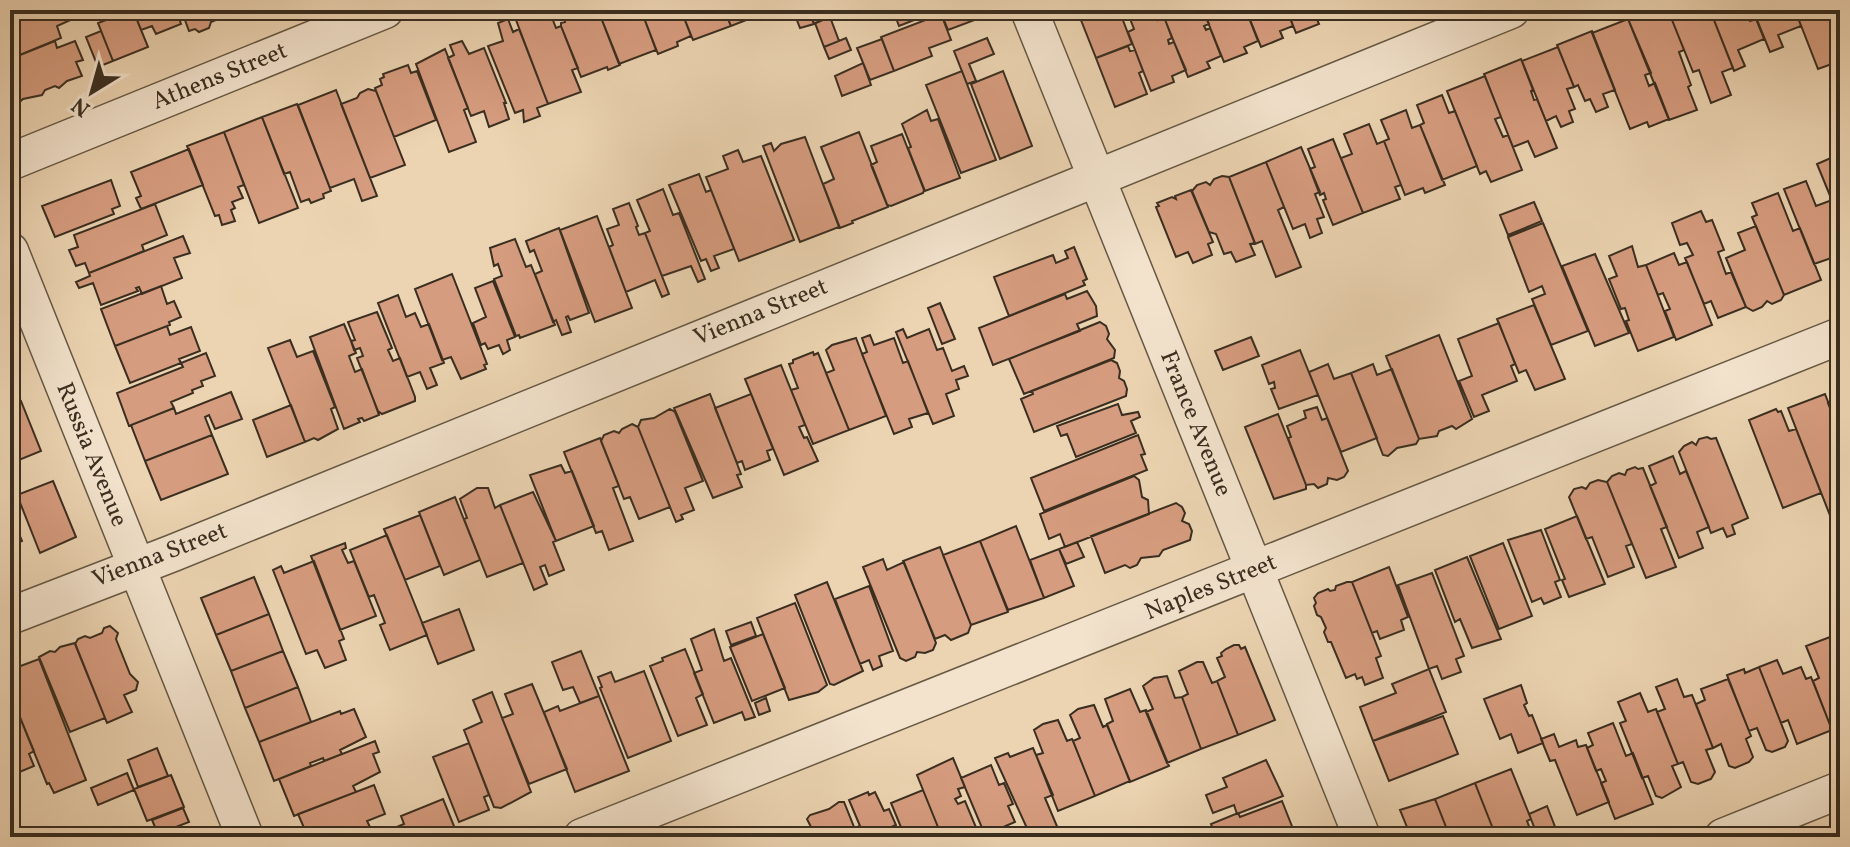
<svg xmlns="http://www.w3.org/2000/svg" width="1850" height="847" font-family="Vollkorn,serif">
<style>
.building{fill:#d69c7f;stroke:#3a2e20;stroke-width:2}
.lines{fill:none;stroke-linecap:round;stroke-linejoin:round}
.minor-casing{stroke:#665844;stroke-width:39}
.minor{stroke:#f3e3cd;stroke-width:36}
.labels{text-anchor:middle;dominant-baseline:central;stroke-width:6;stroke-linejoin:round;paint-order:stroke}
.street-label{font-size:24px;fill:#3a2e20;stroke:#f3e3cd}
</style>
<rect width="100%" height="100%" fill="#ecd4b2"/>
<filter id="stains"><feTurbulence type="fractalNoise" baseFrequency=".0025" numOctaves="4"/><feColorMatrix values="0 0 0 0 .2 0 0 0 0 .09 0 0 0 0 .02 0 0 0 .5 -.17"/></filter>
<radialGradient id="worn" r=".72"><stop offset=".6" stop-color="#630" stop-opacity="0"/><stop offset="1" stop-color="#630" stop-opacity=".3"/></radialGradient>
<path class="building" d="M27,10h45l3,8 -18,8 4,12 -51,21v-42z
M133,10h43l5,14 -25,10 -4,-8 -11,4z
M133,10l15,37 -35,14 -15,-38z
M176,10h36l4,10 -5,2 -2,6 -10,4 -4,-3 -6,2 -7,-19 -5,2z
M534,10h15l7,18 5,-2 17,42 -6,2 9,22 -33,12 -32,-84z
M561,10h37l22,55 -12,5 -1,-3 -26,10 -20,-51v-3l4,-1z
M598,10h43l15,40 -37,14z
M641,10h40l10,26 -14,6 1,4 -20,8z
M681,10h43l7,16 -38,14z
M724,10h42l1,2 -36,14z
M793,10h15l6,14 -14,4z
M808,10h19l3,7 -16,7z
M893,10h47l-41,16z
M940,10h37l3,8 -32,12z
M1077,10h42l13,34 -36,14z
M1130,10h24l4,10 6,-3 8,21 -4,2 1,4 5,-2 12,28 -14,6 2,6 -23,9 -23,-59 6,-3 -7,-18z
M1169,10h34l6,14 -5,2 2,4 4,-2 11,28 -14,6 3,6 -22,9 -24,-60 7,-3z
M1203,10h40l-3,1 1,4 6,-2 11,28 -14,6 3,6 -23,9z
M1246,10h41l6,16 -13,5 3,7 -22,9z
M1287,10h44l1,1 -16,6 3,7 -23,9z
M1650,10h18l16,40 -5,2 12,33 -3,2 9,23 -28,10 -41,-101z
M1668,10h42l23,58 -11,4 9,23 -20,8 -12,-33 -6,2z
M1710,10h42l-6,3 4,8 6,-2 8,20 -26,11 7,16 -11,5z
M1753,10h42l6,16 -23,9 5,12 -13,5z
M1795,10h42l3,7v44l-22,8z
M941,14l10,26 -22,8 3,8 -38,15 -13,-34z
M830,17l9,24 -15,6 -9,-24z
M508,19l5,13 6,-3 29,75 -11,4 3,8 -16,6 -1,-12 -8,3 -27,-67 15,-5 -5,-18z
M1628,19l23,54 -6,2 4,11 6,-3 14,36 -20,8 -2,-5 -17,7 -38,-96z
M101,31l12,30 -15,6 -12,-30z
M1592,31l23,59 -12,4 5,13 -12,5 -6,-13 -5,2 -7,-16 -4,2 -17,-42z
M846,38l5,12 -22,9 -5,-12z
M987,38l7,16 -25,10 7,17 -9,3 -13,-33z
M882,39l12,32 -24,9 -13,-32z
M55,41l2,7 18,-7 8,19 -7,2 6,14 -15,5 -8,7 -4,-2 -10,4 -3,5 -19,4 -9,8 -4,-2v-46z
M462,41l7,13 15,-6 22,55h-2l5,16 -20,8 -5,-16 -13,5 -23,-58 6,-3 -4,-10z
M1128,46l2,5 5,-1 8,21 -4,2 8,21 -32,13 -19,-49z
M1558,47l16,40 -7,2 8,20 -6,2 4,11 -12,5 -5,-11 -10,5 -24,-60z
M445,49l23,59 -4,2 12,32 -27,10 -33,-88z
M1521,59l12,31 -2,1 3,9 3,-1 20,49 -22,9 -7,-16 -15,6 -29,-73z
M863,63l8,22 -29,11 -7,-20z
M408,65l3,8 6,-2 19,49 -42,17 -19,-49 7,-3 -2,-6 4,-2 -1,-3z
M962,71l34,89 -35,13 -35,-88z
M1003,71l29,75 -32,13 -29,-75z
M1485,76l16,41 -6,2 8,18 5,-2 14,35 -31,12 -5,-11 -6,3 -33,-83z
M368,89l8,2 29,74 -35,13 -29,-74 16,-6 3,-5z
M336,90l41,106 -15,5 -8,-22 -24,9 -32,-83z
M1442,95l7,18 6,-2 22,55 -35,14 -22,-55 4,-2 -7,-18z
M297,104l34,87 -8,3 1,4 -13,5 -2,-4 -8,3 -11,-30 -6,2 -22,-57z
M927,110l4,11 7,-2 22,59 -35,13 -17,-43 3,-1 -9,-23z
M1406,110l6,18 8,-3 25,60 -20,8 -2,-5 -18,7 -21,-54 5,-2 -8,-19z
M262,117l36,91 -39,15 -35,-91z
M1369,124l8,20 7,-3 17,44 -6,2 5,12 -37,14 -22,-55 11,-4 -8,-20z
M224,132l20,53 -6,2 5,11 -11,4 3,6 -4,2 4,11 -13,4 -3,-10 -4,1 -28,-70z
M859,132l29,75 -36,14 1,2 -13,5 -17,-44 11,-5 -13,-32z
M902,134l22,56 -1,3 -32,13 -4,-1 -16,-40 6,-3 -6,-16z
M805,137l34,90 -39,15 -37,-96 8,-3 3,8 7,-7z
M1333,139l30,74 -30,12 -10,-25 3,-1 -2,-6 -4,2 -10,-26 5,-2 -7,-18z
M1301,147l19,45 -5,2 9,23 -7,2 5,14 -12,5 -5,-14 -12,5 -27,-67z
M189,149l14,36 -62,24 -5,-11 5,-2 -10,-24z
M738,150l5,12 18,-6 33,84 -55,21 -33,-84 22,-8 -5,-13z
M1833,157l7,17v46l-23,-56z
M1266,162l18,45 -6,3 23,57 -25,10 -14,-36 -7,3 -26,-67z
M699,174l7,18 5,-2 23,59 -20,7 5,12 -8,3 -5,-12 -5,2 -32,-76z
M1222,176l7,1 26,66 -5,1 5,11 -19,7 -5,-10 -7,2 -8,-20 -7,-2 -17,-41 5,-6 9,-3 4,3 4,-6z
M111,180l9,26 -8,3 2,5 -59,23 -13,-31z
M1806,181l10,25 16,-6 8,20v35l-26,9 -30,-75z
M663,189l10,26 6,-2 26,66 -7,3 -7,-16 -29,10 -17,-43 5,-2 -13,-31z
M1191,190l22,52 -5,2 4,11 -19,8 -5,-11 -12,5 -20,-50 3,-1 -2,-3 15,-6 4,2 -1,-3z
M1778,193l15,38 7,-3 21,52 -37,15 -32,-78 5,-2 -5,-12z
M1534,202l8,19 -34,14 -8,-20z
M629,203l9,23 -2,1 3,8 6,-2 24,61 -7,3 -7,-17 -29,12 -17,-45 4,-2 -6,-16 12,-4 -6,-16z
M155,204l12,31 -25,10 2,6 -55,22 -4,-10 -9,3 -7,-16 9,-3 -4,-12z
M1701,211l5,11 6,-2 12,30 -6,2 8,22 5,-2 15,35 -28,11 -7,-17 -7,3 -19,-46 8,-3 -6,-12 -7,2 -8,-22z
M597,216l35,92 -37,14 -35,-92z
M1543,223l45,108 -37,14 -19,-46 13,-5 -3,-8 -13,6 -21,-55z
M1756,226l28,69 -3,5 -9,4 -5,-3 -5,6 -9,4 -7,-4 -20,-49 19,-8 -7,-17z
M559,228l30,85 -19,7 -2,-4 -2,1 5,15 -9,3 -6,-15 -3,2 -18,-48 7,-3 -8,-21 -4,2 -4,-11z
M183,236l7,17 -16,5 8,20 -40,16 -3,-7 -3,1 2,3 -37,14 -8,-22 -14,5 -3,-6 14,-6 -1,-3z
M515,239l11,28 5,-2 24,60 -35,13 -1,-3 -3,1 -22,-57 8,-3 -4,-12 -4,2 -4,-18z
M1632,246l6,21 8,-2 28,72 -36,14 -12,-30 3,-1 -4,-12 -4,1 -12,-30 8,-3 -8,-20z
M1074,247l13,32 -4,2 2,4 -76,31 -15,-39 59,-22 3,8 12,-5 -3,-7z
M1674,253l5,12 8,-3 25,63 -36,15 -11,-29 5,-2 -7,-16 -5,2 -12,-30z
M1595,254l34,79 -34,13 -33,-80z
M452,274l35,90 -3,1 2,4 -25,10 -10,-22 -9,3 -27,-71z
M493,281l22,56 -8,3 3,10 -7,4 -4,-9 -11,4 -3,-6 -4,2 -8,-22 13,-6 -11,-29z
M161,286l6,18 7,-3 7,16 -12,5 1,3 -55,21 -14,-37z
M1087,291l9,15 1,10 -20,8 3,7 -87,34 -14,-37 86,-34 2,5z
M398,295l8,22 9,-4 6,14 8,-3 15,39 -14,5 7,17 -10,4 -7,-17 -13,5 -29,-74z
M940,303l15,36 -13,5 -14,-36z
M1534,305l31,74 -30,11 -9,-20 -7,3 -22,-54z
M377,312l15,36 -4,2 5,11 7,-3 15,39v4l-33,13 -4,-3 -21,-53 6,-2 -3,-8 -6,2 -3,-9 4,-1 -7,-18z
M1100,322l6,4 3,8 -2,5 8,11 -1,8 -90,36 -15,-35z
M1499,323l16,41 -4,2 6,15 -35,14 7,16 -15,6 -15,-36 13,-5 -14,-37z
M344,324l12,29 -7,3 6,16 7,-3 17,46 -15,6 -2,-3 -4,1 2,3 -16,7 -34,-92z
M167,326l3,9 21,-8 9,24 -21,8 2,4 -51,20 -15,-37z
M903,329l4,9 22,-9 8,21 6,-2 9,23 12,-5 4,10 -12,4 3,9 -13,5 8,22 -21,8 -37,-92z
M870,335l4,10 20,-7 9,25 5,-2 20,52 -19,6 3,8 -18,7 -32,-80 5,-2 -5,-14z
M1439,335l33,84 -16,10 -4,-3 -13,5 -2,5 -18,3 -33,-83z
M1251,337l8,19 -36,14 -8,-19z
M856,338l30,78 -37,14 -23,-57 8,-3 -8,-20 6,-5z
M290,340l7,17 16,-6 22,56 -4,2 7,20 -20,11 -4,-2 -9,4 -37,-94z
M1300,350l18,45 -39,14 -8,-20 4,-1 -1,-6 -5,2 -7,-19z
M813,352l1,3 4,-2 31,77 -36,14 -22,-54 7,-2 -9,-24 4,-1v-3z
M206,353l9,23 -14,5 2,5 -11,4 1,3 -22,9 3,6 -45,18 -12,-33 66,-26 -2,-4z
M1111,360l6,3 3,8 -1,7 5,3 3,8 -1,7 -92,36 -13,-33 12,-5 -1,-3z
M1328,364l6,15 17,-6 26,65 -36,14 -32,-80z
M1373,364l4,11 15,-6 27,70 -3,5 -19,4 -9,8 -5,-1 -32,-82z
M781,365l24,60 -6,2 5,11 3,-1 11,24 -34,14 -39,-96z
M231,392l11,27 -27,10 -6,-14 -4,2 7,18 -67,26 -14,-36 43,-17 2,6z
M710,394l31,80 -4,1 5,12 -29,11 -39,-90z
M751,394l22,55 -6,2 3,9 -25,10 -3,-9 -5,2 -22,-55z
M1825,394l15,39v82l-9,3 -43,-110z
M1840,399v34l-12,-30z
M21,401l20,50 -27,11 -4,-9v-48z
M1118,404l4,11 16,-3 2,5 -9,4 5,12 -60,24 -9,-23 -6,2 -4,-10z
M291,405l14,37 -38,15 -14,-37z
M1317,407l5,13 5,-2 21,53 -4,6 -7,3 -9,-2 -1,6 -9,4 -4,-4 -8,1 -18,-47 3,-1 -4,-11 19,-8 -2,-7z
M670,409l5,3 28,69 -18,7 9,22 -13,5 2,4 -7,3 -38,-95 3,-7 13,-2z
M1776,409l2,3 3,-1 8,20 7,-2 25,64 -38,15 -34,-88z
M1278,414l28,71v4l-32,10 -29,-72z
M632,424l6,3 32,80 -31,12 -9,-22 -6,2 -23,-58 3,-6 10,-4 5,2 3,-4z
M212,435l16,39 -67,26 -16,-39z
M1138,435l7,19 -4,1 6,15 -103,41 -13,-33z
M1707,437l4,2 5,-1 32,80 -16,7 3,9 -8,3 -4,-9 -12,5 -32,-81 5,-6 8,-4 4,3 3,-6z
M600,438l19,48 -6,2 20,53 -24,9 -7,-19 -6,2 -32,-81z
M1673,456l7,18 6,-3 23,56 -12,5 6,16 -24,10 -29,-72 6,-3 -7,-17z
M561,465l4,8 7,-2 22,55 -38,15 -26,-66z
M1635,467l3,2 5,-1 24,59 -6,2 15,38 -30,11 -39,-96 5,-6 7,-3 6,2 2,-5z
M1134,476l5,4 3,17 6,3 1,14 -84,33 -5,-13 -11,5 -9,-25z
M1598,480l9,2 25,62 -6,2 8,21 -26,10 -16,-40 -6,2 -17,-42 5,-8 8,-2 4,2 4,-6z
M53,481l23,56 -36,16 -23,-58z
M477,488h11l7,20 5,-3 23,58 -36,14 -23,-58 3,-1 -7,-19z
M533,492l23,49 -3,1 11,28 -15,6 -4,-11 -5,2 7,17 -13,6 -34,-85z
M455,497l25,63 -36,15 -25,-63z
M1176,503l6,4 3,6 -3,8 7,3 3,7 -2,9 -27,10 -4,6 -18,2 -4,7 -7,3 -5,-3 -20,8 -14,-37z
M10,512l12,29 -12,5z
M420,515l20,51 -35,14 -21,-51z
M1577,516l28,68 -36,13 -7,-17 3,-1 -20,-50z
M1016,526l28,72 -36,12 -28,-69z
M1541,530l19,50 -5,2 6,15 -17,7 -3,-6 -9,4 -24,-62z
M387,535l40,100 -37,15 -10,-25 5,-2 -11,-28 -5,2 -19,-47z
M980,541l28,71 -37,13 -28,-70z
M1077,542l7,15 -18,7 -7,-15z
M345,543l1,5 -4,2 6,13 6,-2 22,55 -36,14 -29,-74z
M1503,543l29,73 -33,13 -29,-73z
M940,547l31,78 -3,8 -17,7 -6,-5 -10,4 -32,-78z
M1059,549l15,37 -30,12 -14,-38z
M1467,557l34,82 -29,9 -12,-29 -5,3 -20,-52z
M883,559l4,11 17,-8 32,81 -3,7 -8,3 -8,-1 -2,5 -9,4 -6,-3 -37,-91z
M314,561l30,78 -5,2 7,19 -21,8 -8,-18 -11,4 -33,-84 8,-4 3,7z
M1389,567l19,50 -7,3 3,10 -24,9 -3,-8 -5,2 -20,-51z
M1432,573l32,83 -8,3 5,13 -19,7 -5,-13 -8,3 -31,-84z
M254,577l15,37 -53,21 -15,-37z
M827,582l36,89 -29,14 -4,-1 -35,-89z
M1347,582h5l29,74 -5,2 7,20 -18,7 -3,-8 -5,2 -2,-5 -9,4 -15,-36h-3l-4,-10 2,-4 -5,-11 -4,-2 -3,-9 2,-3 -2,-5 4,-5 10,-4 2,2 5,-1 1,-4z
M869,586l24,65 -14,5 3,10 -9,4 -4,-10 -9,4 -25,-65z
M795,603l32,82 -9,7 -29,8 -32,-82z
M459,609l15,41 -36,14 -16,-41z
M269,614l14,37 -52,20 -15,-36z
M751,622l5,14 -25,9 -5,-14z
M110,626l8,7 -2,6 14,35 8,8 -2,8 -12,5 8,17 -25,11 -32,-79 3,-5 7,-3 5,2 12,-5 2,-5z
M714,629l10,32 7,-3 24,59 -10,3 -3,-8 -28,11 -20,-50 8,-3 -11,-31z
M763,634l22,54 -33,13 -22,-54z
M1830,637l5,12 5,-2v80l-8,3 -19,-49 6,-3 -13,-32z
M75,643l30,75 -35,14 -31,-75 11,-6 5,1 5,-5z
M1234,645h5l2,4 4,-2 30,73 -37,15 -21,-54 8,-4 -8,-19 5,-2 -1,-3 5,-4z
M685,649l18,45 -7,4 11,27 -29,11 -28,-70 13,-5 -1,-3z
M283,651l15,36 -53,21 -14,-37z
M581,651l18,45 -19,7 -7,-16 -10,3 -11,-28z
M39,659l47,121 -32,13 -5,-10 -2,1 -37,-91v-23z
M1777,660l6,14 18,-7 5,12 5,-2 21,53 -35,14 -9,-24 -7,3 -22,-56z
M1197,662h6l9,21 5,-2 21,54 -37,14 -19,-52 6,-3 -9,-23z
M1759,667l29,74 -3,6 -13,5 -6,-2 -9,-22 -8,3 -22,-56 17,-6 1,4z
M1429,669l17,43 -73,29 -13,-34 36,-14 -4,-9z
M644,671l27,70 -43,17 -28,-70 2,-1 -4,-10 13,-5 4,10z
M1167,676l8,22 7,-1 19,52 -34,14 -21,-51 7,-3 -10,-23 11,-8z
M1677,679l7,18 8,-2 21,53 -7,2 9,22 -4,7 -13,5 -7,-2 -8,-20 -5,2 -21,-52 8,-3 -9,-22z
M1728,679l23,57 -5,3 7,18 -4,5 -14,6 -6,-2 -8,-22 -8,4 -17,-44 9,-4 -4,-11z
M532,684l35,85 -38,15 -27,-66 11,-4 -8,-20z
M1521,685l6,18 -3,2 5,11 3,-1 11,28 -25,10 -7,-19 -11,5 -16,-40z
M298,687l13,35 -52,20 -14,-34z
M1130,689l10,23 6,-2 23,56 -39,16 -23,-58 6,-3 -8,-22z
M492,692l39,100 -30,16 -7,-1 -30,-77 18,-8 -9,-22z
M10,693l24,58 -5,3 5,12 -24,10z
M1640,693l8,19 8,-3 22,55 -6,2 9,21 -19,11 -6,-2 -8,-20 -6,2 -22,-55 6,-2 -8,-19z
M599,696l30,75 -54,21 -31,-80 14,-6 2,5z
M766,698l4,13 -11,4 -4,-12z
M1094,705l9,22 4,-2 23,56 -35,15 -22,-55 7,-3 -10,-23 8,-6z
M354,709l12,28 -26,13 2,4 -18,7 -1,-3 -13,5 1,3 -37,15 -15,-39 81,-31 1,3z
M1443,716l15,38 -69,27 -16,-40z
M1058,720l9,21 5,-2 1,2 22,55 -37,15 -22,-56 7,-2 -9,-23 9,-6z
M1613,723l13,33 7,-3 20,51 -38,15 -14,-36 5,-2 -5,-12 -5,2 -9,-23 6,-3 -5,-12z
M1554,734l5,13 17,-7 2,7 8,-2 23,57 -32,13 -22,-55 -5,1 -9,-22z
M375,741l4,11 -6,2 7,18 -27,14 3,6 -62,24 -15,-37z
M469,743l20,52 -5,2 5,13 -30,12 -26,-65z
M157,748l11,28 -30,11 -10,-27z
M1033,748l20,47 -8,3 14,33 -15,6h-13l-36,-79 13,-5 2,4z
M953,758l12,29 -7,2 3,7 -6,3 3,5 7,-3 15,36h-38l-25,-62z
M1266,760l17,36 -46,18 -3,-9 -21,8 -7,-18 21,-8 -4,-9z
M991,765l8,20 5,-2 9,21 -5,2 7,16 -30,13 -24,-57z
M1511,769l20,50 -4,2 6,16h-31l-2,-5 -5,2 -20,-51z
M127,773l7,17 -36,15 -7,-17z
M171,775l13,32 -37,14 -13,-32z
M1475,783l20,51 -3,3h-42l-15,-38z
M374,785l11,29 -18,7 3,6 -25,10h-37l-10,-23z
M923,790l19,47h-37l-14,-34z
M868,792l1,3 6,-3 9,19 5,-2 7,16 -7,3 4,9h-35l-4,-9 6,-2 -11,-26z
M443,799l15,37 -61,1 -3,-9 10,-4 -3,-8z
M1435,799l15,38h-39l-11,-27z
M1282,801l13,33 -9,3h-70l-5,-13 27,-11 2,4z
M839,802h5l14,35h-42l-9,-18 3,-4 19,-6z
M1547,806l12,31h-21l-7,-18 -2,-5z
M183,808l6,14 -31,12 -6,-14z"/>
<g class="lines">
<g class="minor-casing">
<path id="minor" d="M1029,10l333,827
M10,162l375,-152
M10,251l235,586
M10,616l163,-63 1338,-543
M582,837l1258,-501
M1723,837l117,-47"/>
</g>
<use href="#minor" class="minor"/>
</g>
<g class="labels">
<g class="street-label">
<text transform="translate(220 77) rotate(-22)">Athens Street</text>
<text transform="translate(761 313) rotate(-22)">Vienna Street</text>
<text transform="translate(1195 424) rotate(68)">France Avenue</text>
<text transform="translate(91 455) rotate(68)">Russia Avenue</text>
<text transform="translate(160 556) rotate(-21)">Vienna Street</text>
<text transform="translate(1211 588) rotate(-22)">Naples Street</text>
</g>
</g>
<rect width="1850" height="847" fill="none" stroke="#ecd4b2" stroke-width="40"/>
<rect x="12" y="12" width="1826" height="823" fill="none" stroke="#3a2e20" stroke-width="4"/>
<rect x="20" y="20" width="1810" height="807" fill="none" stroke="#3a2e20" stroke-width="2"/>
<g transform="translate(92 92) rotate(217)" stroke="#f3e3cd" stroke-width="6" paint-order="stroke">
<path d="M0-6L14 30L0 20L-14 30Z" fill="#3a2e20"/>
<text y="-12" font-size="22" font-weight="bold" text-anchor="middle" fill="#3a2e20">N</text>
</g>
<rect width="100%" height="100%" filter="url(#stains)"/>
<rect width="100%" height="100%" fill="url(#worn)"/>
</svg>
